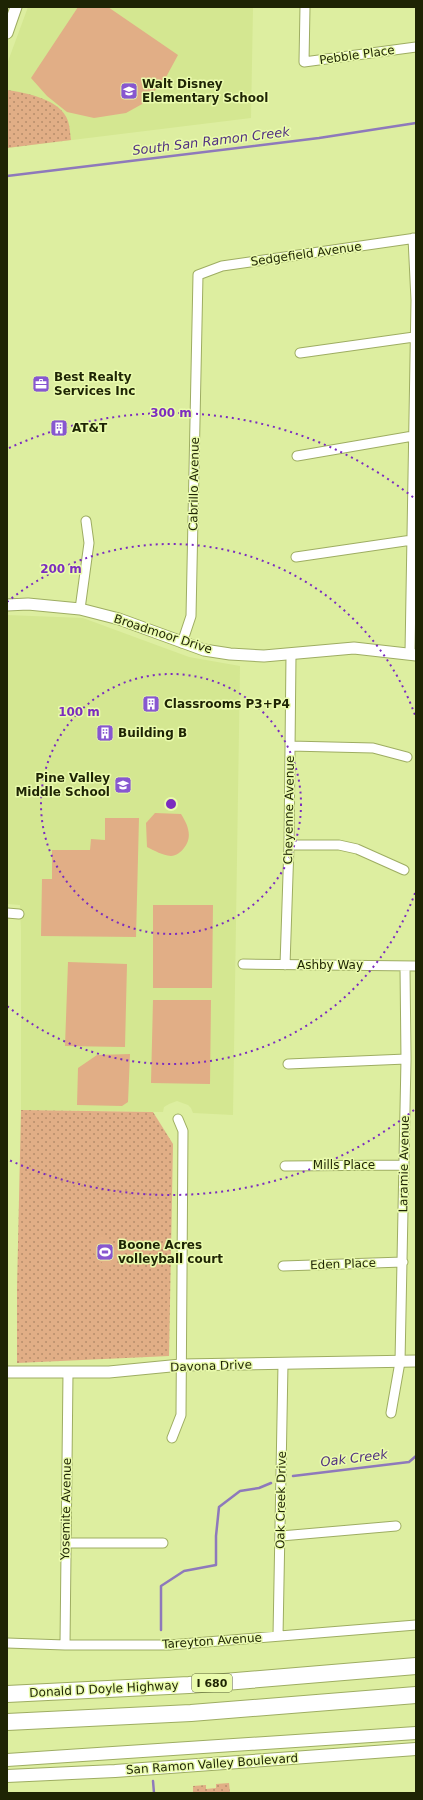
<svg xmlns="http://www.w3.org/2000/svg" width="423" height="1800" font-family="'DejaVu Sans',sans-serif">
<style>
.built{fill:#d4e791}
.park{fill:url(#park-dots)}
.pitch{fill:#e1ae86}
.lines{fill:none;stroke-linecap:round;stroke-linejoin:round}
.stream{stroke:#8e79bb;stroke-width:2.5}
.minor-casing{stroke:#9ead62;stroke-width:11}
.tertiary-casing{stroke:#9ead62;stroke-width:13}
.secondary-casing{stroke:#9ead62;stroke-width:14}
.motorway-casing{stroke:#9ead62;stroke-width:18}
.minor{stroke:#fff;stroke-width:9}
.tertiary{stroke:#fff;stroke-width:11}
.secondary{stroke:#fff;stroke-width:12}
.motorway{stroke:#fff;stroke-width:16}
.ring{fill:none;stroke:#7b2cbf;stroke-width:2;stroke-dasharray:2 4}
.labels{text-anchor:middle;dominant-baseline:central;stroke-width:3;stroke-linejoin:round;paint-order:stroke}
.shield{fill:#eafbad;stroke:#5b6437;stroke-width:1}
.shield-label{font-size:11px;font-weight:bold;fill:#1e2404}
.street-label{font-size:12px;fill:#1e2404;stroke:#eafbad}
.poi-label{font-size:12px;font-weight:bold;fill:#1e2404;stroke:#eafbad;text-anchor:start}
.water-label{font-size:13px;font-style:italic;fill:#503080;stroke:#eafbad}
.centre{fill:#7b2cbf;stroke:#eafbad;stroke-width:2}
.ring-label{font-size:12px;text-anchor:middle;font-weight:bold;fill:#7b2cbf;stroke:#eafbad;stroke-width:3;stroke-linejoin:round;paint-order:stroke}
</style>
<defs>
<pattern id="park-dots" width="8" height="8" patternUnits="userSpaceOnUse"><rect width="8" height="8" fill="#e1ae86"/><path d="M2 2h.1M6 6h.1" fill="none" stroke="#b68d6b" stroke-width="1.8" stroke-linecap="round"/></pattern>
</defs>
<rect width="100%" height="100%" fill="#ddeea0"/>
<path class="built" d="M28,7h225l-2,111 -244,30v-84z
M7,615l76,3 106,39 51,9 -7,449 -40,-2 -2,-5 -3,-3 -11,-4 -8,3 -5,3 -1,5 -142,-2v-179l-1,-26 -13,-1z"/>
<path class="park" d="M7,90c19,3 54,9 61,31 2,6 2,13 3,19l-64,8z
M21,1110l132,2 20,32 -4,212 -152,7v-75z
M229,1783l1,10h-37v-7l13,-1v4l10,-1v-4z"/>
<path class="pitch" d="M78,7h30l70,48 -13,24 -21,24 -18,10 -32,5 -27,-6 -20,-16 -16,-18z
M155,813l26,1c7,11 12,23 3,34 -3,4 -8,8 -13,8 -9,-1 -16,-5 -24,-9l-1,-24z
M105,818h34l-3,119 -95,-1 1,-57h10v-29h38l1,-11 14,1z
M153,905h60l-1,83h-59z
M68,962l59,2 -2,83 -60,-1z
M153,1000h58l-1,84 -59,-1z
M130,1054l-2,48 -6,4 -45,-1 1,-37 19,-13z
M102,1234l20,23 -14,13 -20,-24z"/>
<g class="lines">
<path class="stream" d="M7,176l312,-38 97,-15
M293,1476l116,-14 7,-6
M161,1630v-44l23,-15 32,-6v-29l3,-29 21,-16 19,-3 12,-5
M153,1781l1,12"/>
<g class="minor-casing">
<path id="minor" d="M305,7l-1,55 112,-15
M300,353l114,-16
M297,456l116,-20
M296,557l116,-17
M80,609l9,-66 -3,-22
M182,643l9,-27 7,-341 24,-9 194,-28
M410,653l6,-353 -3,-62
M290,746l83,2 34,9
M289,845h50l18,4 47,21
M7,913l12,1
M243,964l173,2
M285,965l4,-120 2,-190
M288,1064l118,-5
M285,1166l119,-1
M283,1266l120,-4
M391,1413l9,-51 6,-303 -1,-93
M172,1438l9,-23 2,-284 -5,-12
M281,1536l115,-10
M66,1543h97
M278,1636l5,-272
M7,1643l58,2h104l247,-20
M65,1645l3,-272"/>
</g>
<g class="tertiary-casing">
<path id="tertiary" d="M7,33l9,-26
M7,605l21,-1 52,5 39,10 85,31 26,4 34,2 90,-8 62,7
M7,1372h102l72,-7 235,-4"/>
</g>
<g class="secondary-casing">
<path id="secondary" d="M7,1760l409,-27
M7,1776l108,-5 301,-22"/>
</g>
<g class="motorway-casing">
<path id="motorway" d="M7,1694l182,-9 227,-19
M7,1722l184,-9 225,-18"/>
</g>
<use href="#minor" class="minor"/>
<use href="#tertiary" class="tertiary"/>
<use href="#secondary" class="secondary"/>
<use href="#motorway" class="motorway"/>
</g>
<g class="ring">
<circle cx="171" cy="804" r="130"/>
<path d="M415 893A260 260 0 0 1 7 1006M7 602A260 260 0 0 1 415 715"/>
<path d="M414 1110A391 391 0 0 1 9 1160M9 448A391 391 0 0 1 414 498"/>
</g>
<defs>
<g id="school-square" transform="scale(0.9)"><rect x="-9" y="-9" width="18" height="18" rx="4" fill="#8757d0" stroke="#eafbad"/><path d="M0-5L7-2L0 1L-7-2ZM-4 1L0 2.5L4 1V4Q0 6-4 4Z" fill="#fff"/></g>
<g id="office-square" transform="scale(0.9)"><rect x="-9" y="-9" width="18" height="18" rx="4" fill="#8757d0" stroke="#eafbad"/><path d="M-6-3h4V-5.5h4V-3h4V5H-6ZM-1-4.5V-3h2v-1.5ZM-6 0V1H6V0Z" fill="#fff"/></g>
<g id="building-square" transform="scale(0.9)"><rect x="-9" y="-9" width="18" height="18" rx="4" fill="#8757d0" stroke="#eafbad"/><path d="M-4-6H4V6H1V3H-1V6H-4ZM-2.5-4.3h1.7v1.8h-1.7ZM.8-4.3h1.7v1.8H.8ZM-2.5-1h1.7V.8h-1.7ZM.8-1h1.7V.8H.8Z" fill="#fff"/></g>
<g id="stadium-square" transform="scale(0.9)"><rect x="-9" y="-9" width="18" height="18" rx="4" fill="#8757d0" stroke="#eafbad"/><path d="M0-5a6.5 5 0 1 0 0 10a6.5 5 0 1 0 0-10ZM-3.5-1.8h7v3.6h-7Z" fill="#fff"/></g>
</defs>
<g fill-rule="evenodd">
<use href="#school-square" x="129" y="91"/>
<use href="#office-square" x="41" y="384"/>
<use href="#building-square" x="59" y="428"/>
<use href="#building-square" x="151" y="704"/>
<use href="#building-square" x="105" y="733"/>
<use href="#school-square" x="123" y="785"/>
<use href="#stadium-square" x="105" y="1252"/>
</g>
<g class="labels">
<rect class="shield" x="192" y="1674" width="40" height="18" rx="3"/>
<g class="shield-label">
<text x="212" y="1683">I 680</text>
</g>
<g class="street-label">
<text transform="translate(357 55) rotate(-8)">Pebble Place</text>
<text transform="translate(306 254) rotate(-8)">Sedgefield Avenue</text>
<text transform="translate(194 484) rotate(-89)">Cabrillo Avenue</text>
<text transform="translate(163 634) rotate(18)">Broadmoor Drive</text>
<text transform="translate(289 810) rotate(-89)">Cheyenne Avenue</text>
<text x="330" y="965">Ashby Way</text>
<text transform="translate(404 1164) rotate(-89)">Laramie Avenue</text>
<text x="344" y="1165">Mills Place</text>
<text transform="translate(343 1264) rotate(-2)">Eden Place</text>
<text transform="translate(211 1366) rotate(-2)">Davona Drive</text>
<text transform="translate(281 1500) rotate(-89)">Oak Creek Drive</text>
<text transform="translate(66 1509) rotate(-89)">Yosemite Avenue</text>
<text transform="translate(212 1641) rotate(-4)">Tareyton Avenue</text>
<text transform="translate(104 1689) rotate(-3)">Donald D Doyle Highway</text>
<text transform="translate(212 1764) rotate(-4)">San Ramon Valley Boulevard</text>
</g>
<g class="poi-label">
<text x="142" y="84">Walt Disney<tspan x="142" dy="14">Elementary School</tspan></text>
<text x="54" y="377">Best Realty<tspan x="54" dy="14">Services Inc</tspan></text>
<text x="72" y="428">AT&amp;T</text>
<text x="164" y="704">Classrooms P3+P4</text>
<text x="118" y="733">Building B</text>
<text x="110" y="778" text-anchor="end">Pine Valley<tspan x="110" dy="14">Middle School</tspan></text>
<text x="118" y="1245">Boone Acres<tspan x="118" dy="14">volleyball court</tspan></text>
</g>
<g class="water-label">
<text transform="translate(211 141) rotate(-7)">South San Ramon Creek</text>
<text transform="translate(354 1458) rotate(-7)">Oak Creek</text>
</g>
</g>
<circle cx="171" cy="804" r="6" class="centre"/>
<g class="ring-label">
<text x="171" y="417">300 m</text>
<text x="61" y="573">200 m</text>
<text x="79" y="716">100 m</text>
</g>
<rect width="423" height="1800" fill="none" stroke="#1e2404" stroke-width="16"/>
</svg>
